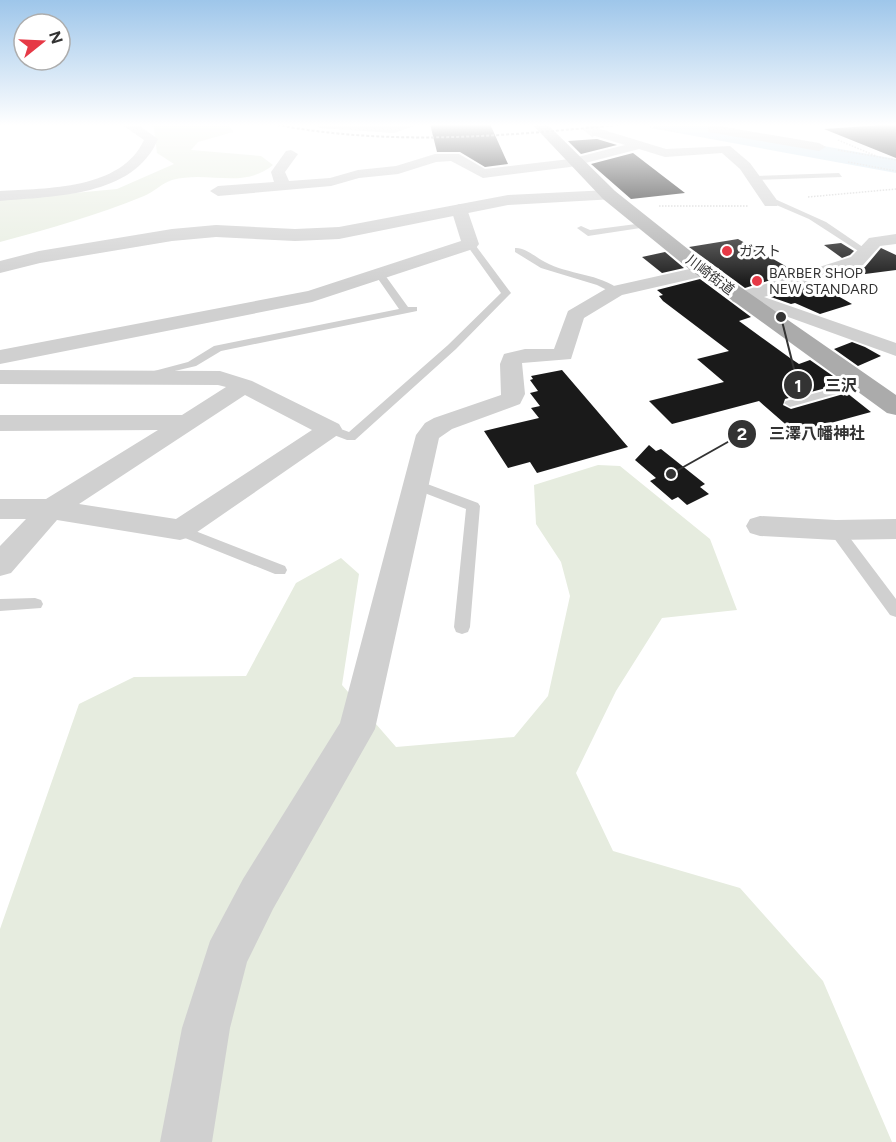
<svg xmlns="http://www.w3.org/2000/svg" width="896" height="1142" font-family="Figtree,'Noto Sans JP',sans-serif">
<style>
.green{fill:#e6ecdf}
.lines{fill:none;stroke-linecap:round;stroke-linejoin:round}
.river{fill:#cfe2ee;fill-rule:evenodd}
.building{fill:#1a1a1a}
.minor-tunnel{stroke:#d6d6d6;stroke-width:14;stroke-dasharray:14 7;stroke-linecap:butt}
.path{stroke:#cdcdcd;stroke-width:1.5;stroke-dasharray:1.5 1.5;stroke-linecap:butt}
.service{fill:#d0d0d0;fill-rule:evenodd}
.minor{fill:#d0d0d0;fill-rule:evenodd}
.tertiary{fill:#d0d0d0;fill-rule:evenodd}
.primary{fill:#ababab;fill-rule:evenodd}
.rail{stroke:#888;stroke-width:2;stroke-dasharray:3 2;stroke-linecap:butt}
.poi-dot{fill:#e63946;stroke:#fff;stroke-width:2}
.labels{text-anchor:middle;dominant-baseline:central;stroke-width:6;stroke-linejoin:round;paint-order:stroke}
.far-poi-label{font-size:14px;fill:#333;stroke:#fff;text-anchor:start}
.far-street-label{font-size:14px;fill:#333;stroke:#fff}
.leader{fill:none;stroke:#333;stroke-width:2}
.callout-dot{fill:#333;stroke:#fff;stroke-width:2}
.mark-label{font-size:18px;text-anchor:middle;font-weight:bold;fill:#fff}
.callout-label{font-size:16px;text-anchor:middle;font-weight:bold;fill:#333;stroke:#fff;stroke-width:6;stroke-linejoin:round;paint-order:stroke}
</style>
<rect width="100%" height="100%" fill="#fff"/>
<path class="green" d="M149,124h80l4,8 -35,10 -7,8 70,6 12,9c-30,25 -65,5 -101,15 -10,3 -18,12 -28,16 -47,19 -95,33 -144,46v-42l117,-11 57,-25 -17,-11 -3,-25z
M598,465l22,1 90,73 27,71 -75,8 -46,73 -40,82 37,78 127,37 83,93 69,161h-892v-213l79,-225 55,-27 112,-1 50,-93 45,-25 18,16 -17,111 54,62 118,-10 34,-41 22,-100 -9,-34 -25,-38 -2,-39z"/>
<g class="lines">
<path class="river" d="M652,124h49l195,35v14l-234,-43 -8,-1z"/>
</g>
<path class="building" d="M430,124h60l18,40 -23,3 -25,-15h-23z
M896,124v34l-72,-29z
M597,139l20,6 -36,9 -13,-13z
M633,153l52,40 -54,6 -40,-35z
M738,239l58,33 -51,16 -56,-41z
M841,243l13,8 -4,4 -8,3 -18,-13z
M881,248l15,7v15l-31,4 -7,-5 7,-2z
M665,252l19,16 -22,5 -20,-16z
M700,279l51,38 -12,4 51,37 9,6 11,-4 23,16 -5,2 9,7 -52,14 -2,6 8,4 56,-16 24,19 -55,15 -25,2 -32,-28 -87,23 -23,-23 75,-19 -27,-23 32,-8 -66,-50 -4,-5 4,-1 -6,-5z
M815,283l37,21 -32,10 -25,-11 -4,1 -20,-7z
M852,342l13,5 16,9 -23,10 -24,-17z
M562,370l66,77 -91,26 -7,-11 -22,6 -24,-37 55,-13 -8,-10 9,-2 -10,-13 8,-2 -8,-11 3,-1 -2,-3z
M649,445l7,6 5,-2 44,35 -5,3 9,7 -22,11 -9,-8 -6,3 -22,-19 6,-3 -21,-18z"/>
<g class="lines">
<path class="minor-tunnel" d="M587,124l10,8"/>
<path class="path" d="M650,127l28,5
M838,140l38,16
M838,150l58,10
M848,162l48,9
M808,197l88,-8
M659,206h89"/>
<path class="service" d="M839,173l3,4 -86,3 -4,-2 4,-2z
M777,200l49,22 44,30 -7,2 -54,-35 -35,-15 -1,-2z
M644,223l4,2 -1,2 -59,9 -11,-8 4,-2 9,4z
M467,242h6l38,51 -2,2 -53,54 -101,91h-8l-21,-8v-6l4,-1 19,7 99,-87 53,-52 -35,-49z
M515,248c10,-1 20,9 30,14 23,13 55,11 76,29l-8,2 -16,-8 -56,-17 -26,-16z
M376,271h6l26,36h9v4l-196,40 -25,15 -51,12 -6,-3 49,-13 26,-16 185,-37 -25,-36z
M861,381l4,1v4l-75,21 -6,-4 2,-2z
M414,479l64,24 2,3 -10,121 -2,5 -6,2 -6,-2 -2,-5 12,-118 -57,-22 -2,-3 2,-3z
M180,525l105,41 2,4 -2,4h-10l-100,-40 -2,-4z
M836,525l5,1 55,73v18l-6,-2 -59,-81 -2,-4 2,-4z
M35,598l6,2 2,4 -2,4 -41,3v-12z"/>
<path class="minor" d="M121,124h16l21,15c-24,58 -104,57 -158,62v-10c47,-3 121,-1 144,-51z
M314,124h106l-26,9 -74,-5z
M713,125l106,18 7,4 -7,4 -111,-19v-6z
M597,128l69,21 64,-3 20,17 29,40 -2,3h-12l-25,-37 -18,-16 -57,4 -26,-8 -69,18 -87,11 -32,-17 -15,1 -38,12 -39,4 -28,8 -113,10 -8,-5 8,-5 56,-4 -3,-10 15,-21 5,-1 7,4 -13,18 4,9 41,-3 28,-8 38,-4 39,-12h24l26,15 85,-10 55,-14 -33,-10v-6z
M459,204l8,5 12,35 -3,4 -164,54 -312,62v-14l308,-59 153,-50 -10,-32z
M896,234v10l-16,2 -17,19 -99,32 132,46v13l-130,-47 -33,-7 -3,-4 3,-4 118,-37 18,-19z
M703,266l9,5 -3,4 -87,20 -38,23 -13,41 -49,4 3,31 -5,10 -68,25 -13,9 -64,291 -102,180 -26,53 -17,66 -18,114h-52l22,-114 28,-87 33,-62 97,-156 76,-288 9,-12 9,-5 67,-23 -1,-31 4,-10 21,-5h29l14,-38 41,-24z
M0,370l220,1 32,10 87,43 3,5 -3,5 -149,103 -10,3 -123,-20 -46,53 -11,3v-30l26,-27h-26v-20h46l112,-69 -158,1v-16h182l44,-28 -8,-2 -218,-1zM245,395l67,35 -136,89 -97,-15z
M760,516l76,4 60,-1v20l-60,1 -76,-4 -10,-3 -4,-7 4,-7z"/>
<path class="tertiary" d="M609,190l6,1 2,4 -2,4 -107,6 -169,34 -44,2 -79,-4 -44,4 -132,22 -40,10v-12l39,-10 133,-22 44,-4 79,4 44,-2 169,-32z"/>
<path class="primary" d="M532,124h15l68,67 88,70 193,134v20l-9,-2 -198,-144 -86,-70z"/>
<path class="rail" d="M272,124c119,23 235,12 354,0"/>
</g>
<linearGradient id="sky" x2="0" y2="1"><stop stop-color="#9ec6ea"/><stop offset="0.44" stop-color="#fff"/><stop offset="1" stop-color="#fff" stop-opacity="0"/></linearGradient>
<rect width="896" height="284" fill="url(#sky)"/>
<g class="poi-dot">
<circle cx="727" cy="251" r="6"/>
<circle cx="757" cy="281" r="6"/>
</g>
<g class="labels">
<g class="far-poi-label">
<text x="739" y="251">ガスト</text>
<text x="769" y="273">BARBER SHOP<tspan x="769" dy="16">NEW STANDARD</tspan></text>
</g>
<g class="far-street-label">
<text transform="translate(710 275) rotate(37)">川崎街道</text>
</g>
</g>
<path class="leader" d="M781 317L798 385M671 474L742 434"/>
<g class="callout-dot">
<circle cx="781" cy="317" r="6"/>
<circle cx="671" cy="474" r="6"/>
<circle cx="798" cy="385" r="15"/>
<circle cx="742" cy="434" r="15"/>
</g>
<g class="mark-label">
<text x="798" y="392">1</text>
<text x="742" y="440">2</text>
</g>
<g class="callout-label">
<text x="841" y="391">三沢</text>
<text x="817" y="439">三澤八幡神社</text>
</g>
<g transform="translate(42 42) rotate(72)"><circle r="28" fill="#ffffff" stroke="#adadad" stroke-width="1.5"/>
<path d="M0-4.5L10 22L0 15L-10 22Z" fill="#e63946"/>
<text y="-9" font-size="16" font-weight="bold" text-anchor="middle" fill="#333333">N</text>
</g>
</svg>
